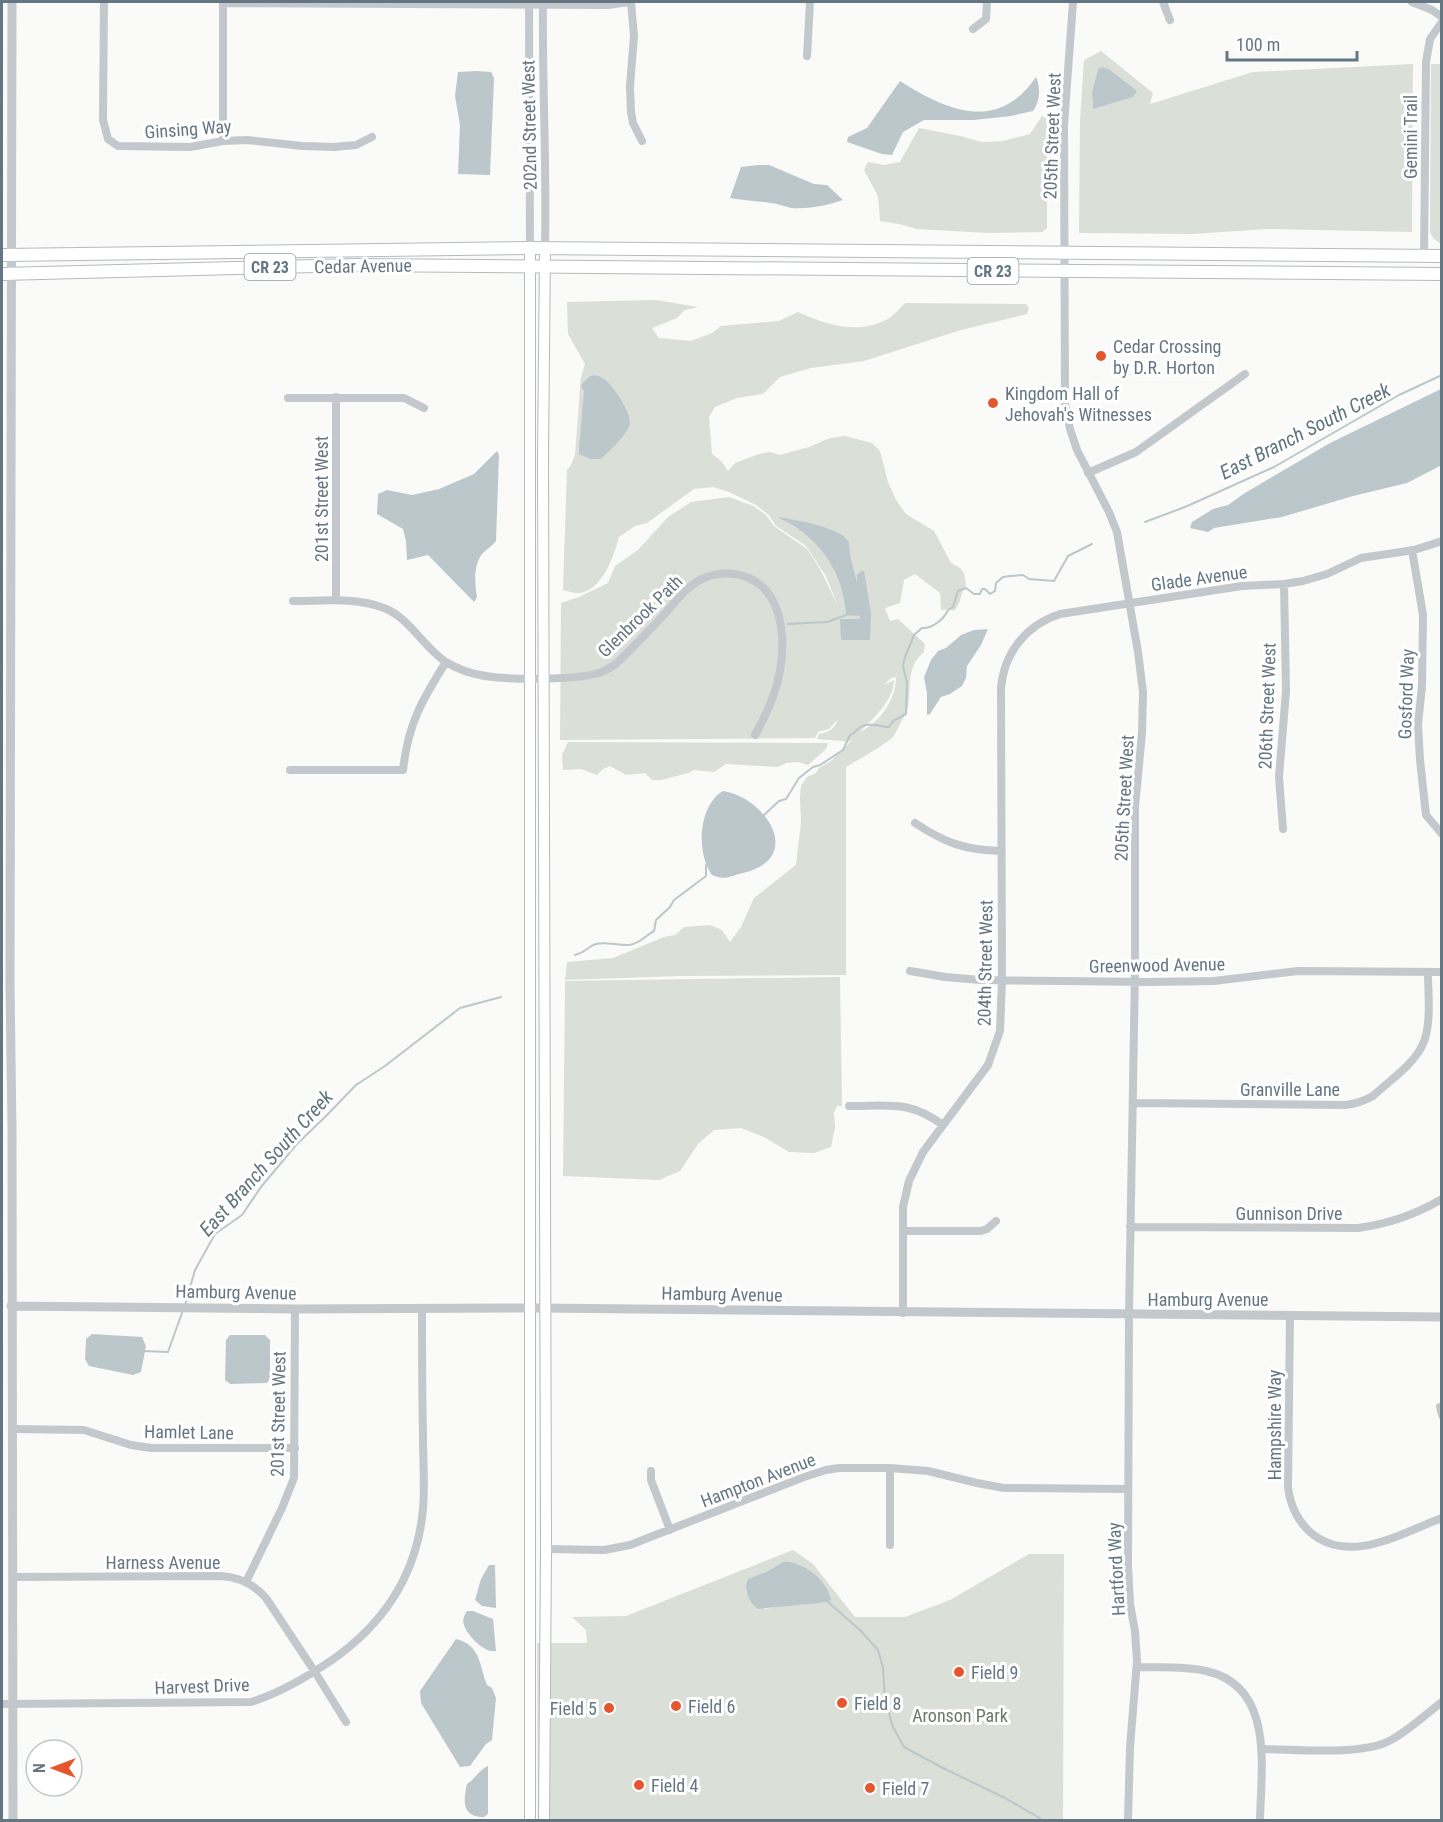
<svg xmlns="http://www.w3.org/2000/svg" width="1443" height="1822" font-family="'Roboto Condensed',sans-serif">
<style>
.green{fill:#dadfd7;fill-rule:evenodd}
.water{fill:#bbc7cb}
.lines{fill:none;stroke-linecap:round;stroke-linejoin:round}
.stream{stroke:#bbc7cb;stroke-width:2}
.secondary-casing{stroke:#b3babf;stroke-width:12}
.primary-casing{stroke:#b5babe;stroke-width:14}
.minor{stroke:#c3c8cc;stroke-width:8}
.tertiary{stroke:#c3c8cc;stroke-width:9}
.secondary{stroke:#fff;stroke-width:10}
.primary{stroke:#fff;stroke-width:12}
.poi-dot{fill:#e4572e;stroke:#fff;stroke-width:2}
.labels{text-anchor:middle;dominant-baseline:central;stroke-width:6;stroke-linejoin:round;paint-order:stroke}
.shield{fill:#fff;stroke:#939fa8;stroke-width:1.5}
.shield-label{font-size:16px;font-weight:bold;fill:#657683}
.street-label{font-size:18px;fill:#657683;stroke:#fff}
.poi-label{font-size:18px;fill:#657683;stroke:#fff;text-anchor:start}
.park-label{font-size:18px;fill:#687a64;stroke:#fff}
.water-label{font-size:20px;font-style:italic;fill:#60757c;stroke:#fff}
</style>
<rect width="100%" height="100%" fill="#fafaf8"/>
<path class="green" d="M2,33h1l-1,148z
M1101,51l52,42 -3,11 103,-32 160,-8 -1,168 -145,-3 -75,5 -113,-1 1,-112 4,-61zM1098,69l34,28 -39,11 -1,-16z
M1431,64h10v180l-8,-6 -3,-6z
M1042,116l5,3v109l-5,4 -54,1 -71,-4 -18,-5 -19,-3 -2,-25 -14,-26 4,-8 16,3 16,-3 19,-34 41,8 22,6 21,-1 27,-7z
M656,300l42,7 -13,3 -8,8 -25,10 7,10 32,3 21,-8 9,-7 58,-5 19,-9c29,13 59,23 90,7 6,-4 12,-11 17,-16l121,1 3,4 -2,6 -66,16 -97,31 -53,7 -31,9 -17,17 -26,4 -22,9 -6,10 3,37 10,8 6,9 7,-8 24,-9 11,-2 10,3 29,-8 21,-9 15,-2 27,7 8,8 8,31 8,18 10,14 28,17 17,32 9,5 4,5 2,12c-6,9 -4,17 -12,26l-4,-2 -9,1 -1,-17 -25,-19 -11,6 -4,23 -15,5 5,13 8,-2 27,25 -1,8c-18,14 -13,37 -16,56 -1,3 -13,27 -15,29 -8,8 -37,24 -47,30v208l-167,1 -114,4 2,-18 46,-4 51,-21 11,-2 9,-8 26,-2 12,5 8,12 11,-15 13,-29 42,-33 5,-43 -1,-25 1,-11 6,-9 9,-4 3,-5 13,-8 21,-21 -5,3 -5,-1 -26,-2 2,-5c10,-2 16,-5 19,-15l-9,10 -11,3 -3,6 -255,2 1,-137 18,-6 29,-14 7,-17 23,-16 30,-33 23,-15 38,-5 24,9 13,9 8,11 33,23 13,20 18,37 -12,-30 -20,-30 -31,-21 -6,-10 -13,-10 -27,-13 -16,-5 -19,2 -47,34 -12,3 -16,11c-5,19 -18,56 -41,56 -5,0 -10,-2 -15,-3l4,-121 3,-2 5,-12 6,-78 4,-13 -17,-30 -1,-32zM896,677c0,23 -16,45 -36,55 14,-15 33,-30 34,-52l-10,5 7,-7z
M568,742l260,1 -2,6 -18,16 -10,-3 -12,1 -8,4 -52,-3 -12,8 -20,-2 -6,3 -26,7h-10l-7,-7 -19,2 -16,-9 -7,3 -6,6 -16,-6 -18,1 -1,-15z
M2,813l1,227h-1z
M840,977l2,129h-5l-3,7 1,14 -4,20 -17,6 -25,-1 -25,-15 -23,-9 -27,2 -16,14 -18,27 -21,9 -96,-4 2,-195z
M793,1550l20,14 42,53h50l45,-17 79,-46h35l-1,266h-525l-1,-177h50l-1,-13 -14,-13 54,-1zM783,1562c23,0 34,14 47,32l-2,8 -36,2 -27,5 -19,-17 2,-12 18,-8z"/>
<path class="water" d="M1102,67l8,3 27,21 -4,6 -40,12 -1,-17 6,-23z
M476,71l15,1 3,6 -4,97 -32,-1 2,-49 -5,-29 3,-24z
M1036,77c5,12 4,24 -3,34l-22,5 -37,4h-50l-21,12 -11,23 -10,-1 -35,-12 1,-5 19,-9 33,-47c47,30 98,52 136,-4z
M758,165h11l45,19 13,1 16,15c-18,6 -34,9 -52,8 -5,-1 -9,-3 -14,-4 -15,-3 -32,-3 -47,-6l11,-31z
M590,376c5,-1 9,-1 14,3 8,5 27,33 26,44 -1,9 -22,31 -30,36h-9l-12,-5v-5l5,-58 -3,-4 1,-3z
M1441,389l1,76 -2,1 -33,17 -54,13 -71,21 -68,11 -6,4 -18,-4 2,-6 21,-13 15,-4 17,-12 85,-50z
M497,451l2,4 -3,86c-4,5 -9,8 -14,13 -9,12 -7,30 -5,43l-3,5 -46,-47 -21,5 -1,-19 -3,-12 -26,-15 1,-20 9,-4 25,5 27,-6 35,-15z
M777,517c15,2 63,10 71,24 2,5 1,10 2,14 2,10 5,19 7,28v-8l4,-4h3l7,43 -1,26h-29l-1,-21h20v-5l-1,2 -13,-1c-2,-44 -29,-81 -69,-98z
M988,629l-7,16 -14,21 -1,12 -4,8 -12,8 -9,3 -11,17 -3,1v-22l-3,-16 7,-17 7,-9 8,-3 15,-13 13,-5z
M723,791c42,6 83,67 20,82 -14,3 -16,8 -31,2 -16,-22 -14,-69 11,-84z
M92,1334l50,3 4,9 -5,26 -8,3 -44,-9 -4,-7 1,-20z
M230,1335h35l5,5v38l-3,5 -37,1 -5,-4 1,-40z
M783,1562c19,-2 45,19 48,38l-3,2 -70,7c-9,-8 -15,-18 -10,-30l18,-7z
M489,1565h6l1,43 -14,-2 -7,-6 6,-21z
M467,1611h6l20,8 3,32c-11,3 -29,-16 -32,-26 -2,-5 0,-9 3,-14z
M456,1639c25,6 23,26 31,46l5,3 4,10 -4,42 -6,4 -16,22 -10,1 -39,-64 -1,-12z
M488,1766v48l-4,3c-22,0 -21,-15 -17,-33 8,-5 12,-14 21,-18z"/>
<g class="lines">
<path class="stream" d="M1145,522l40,-15 89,-40 125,-72 43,-20
M788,624l39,-2 19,-7
M764,815l15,-14 7,-2 13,-21 14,-11 7,-2 23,-15 7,-15c5,-2 8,-7 12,-9 8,-4 18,1 27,1l4,-6 13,-7 1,-31 -4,-17 2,-9 9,-22 8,-7c10,1 22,-9 26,-18l5,-3 5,-16 8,-3 8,6h6l2,-5h3l5,5 5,-3 1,-8 7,-6 7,-1 13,-1 6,4 25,2 14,-25 24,-12
M575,955c12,-3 13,-9 21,-11 11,-3 22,2 33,1 11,-1 17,-10 25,-14l2,-11 14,-13 4,-7 32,-24v-11
M185,1305l10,-35 20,-36 27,-19 19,-28 35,-42 31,-30 29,-30 29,-19 75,-58 41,-11
M143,1351l25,1 15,-42
M828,1602l33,29 17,19 5,18 2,32 8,27 11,20 37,20 64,31 33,19 3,3"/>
<g class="secondary-casing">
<path id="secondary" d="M530,248v1572
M544,1820l2,-271 -3,-1090 2,-211"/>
</g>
<g class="primary-casing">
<path id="primary" d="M2,255l528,-7 912,8
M2,274l355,-9 1085,9"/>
</g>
<path class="minor" d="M104,2l-1,118 5,19 10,7 72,1 33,-6 24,-1 55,6 32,1 22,-2 16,-8
M529,2l1,246
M543,2c-1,82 4,164 2,246
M631,2l3,34 -4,50 1,26 2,11 9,18
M1073,2l-9,123 1,279 5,25 7,21 32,62 8,20 21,120 5,40 -1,41 -7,74v164l-6,344 -1,250 2,39 5,27 2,30 -7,86 -2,73
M1163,2l7,18
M1412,2l20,8 10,7
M223,3l385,2 21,-3
M973,29l13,-10 1,-17
M807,56l3,-54
M223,141v-139
M1424,256l2,-194 4,-23 12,-17
M288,398h116l20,10
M1088,473l48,-21 109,-78
M1412,550l11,65 -1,71 -4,38 2,36 6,55 16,19
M336,600v-203
M293,601c29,0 63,-4 91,7 26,10 39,39 62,54 10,6 23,11 34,13 24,5 104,6 124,-4 4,-2 8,-5 12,-7 15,-15 30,-30 45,-46 12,-13 26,-33 43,-40 15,-6 30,-6 45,0 38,17 37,72 28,106 -5,18 -13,35 -22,51
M290,770h113c5,-46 19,-70 43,-108
M915,823c30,20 50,27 86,28
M1283,829l-4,-52 7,-86 -2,-107
M910,971l35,6 35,3 169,2 65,-1 84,-10 144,1
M1133,1103l212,2c11,-1 19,-4 28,-9 16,-15 39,-30 49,-50 10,-19 6,-52 6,-74
M849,1106c40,0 60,-6 94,19
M1130,1227l228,1c31,-4 57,-13 84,-29
M903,1231h78l6,-2 9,-8
M903,1313v-106l6,-26 14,-29 65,-87 12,-34 2,-51 -1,-292c3,-35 25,-63 59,-74l182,-28 42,-2 19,-3 24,-7 34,-16 53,-8 28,-9
M1290,1316l-2,171c2,18 9,33 22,45 39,34 91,1 132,-14
M1440,1407l2,8
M13,1429l71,1 47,15 20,3h144
M651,1471v9l19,50
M890,1545v-77
M546,1549l58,1 26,-5 174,-68 22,-7 13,-2h51l38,3 49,12 27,5 124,1
M13,1577l208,-1c18,1 33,8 45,22l49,74 31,50
M246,1582l36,-74 12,-30 1,-169
M1137,1667c23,1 47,-1 69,4 69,15 55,97 54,149
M2,1704l249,-2c29,-9 56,-25 81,-42 53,-37 85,-86 91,-151 2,-24 0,-49 0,-73 -1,-43 -1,-86 -1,-128
M1261,1749c34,0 99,7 128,-8 18,-9 37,-27 53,-39"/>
<path class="tertiary" d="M12,2l-2,982 2,146 1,690
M11,1306l284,3 242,-1 905,9"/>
<use href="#secondary" class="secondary"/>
<use href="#primary" class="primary"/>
</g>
<g class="poi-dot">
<circle cx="1101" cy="356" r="6"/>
<circle cx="993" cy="403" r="6"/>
<circle cx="959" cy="1672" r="6"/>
<circle cx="842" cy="1703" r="6"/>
<circle cx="676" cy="1706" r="6"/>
<circle cx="609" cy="1708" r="6"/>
<circle cx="639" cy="1785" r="6"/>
<circle cx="870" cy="1788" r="6"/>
</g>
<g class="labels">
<g class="shield">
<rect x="244.5" y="254" width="51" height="26" rx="4.5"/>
<rect x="967.5" y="258" width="51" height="26" rx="4.5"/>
</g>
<g class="shield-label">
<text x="270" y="267">CR 23</text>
<text x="993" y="271">CR 23</text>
</g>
<g class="street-label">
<text transform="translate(529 125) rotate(-91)">202nd Street West</text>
<text transform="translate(188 129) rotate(-4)">Ginsing Way</text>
<text transform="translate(1052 136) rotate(-88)">205th Street West</text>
<text transform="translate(1410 137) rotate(-90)">Gemini Trail</text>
<text transform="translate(363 266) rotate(-1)">Cedar Avenue</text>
<text transform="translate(321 499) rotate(-90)">201st Street West</text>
<text transform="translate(1199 578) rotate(-8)">Glade Avenue</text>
<text transform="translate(640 616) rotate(-44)">Glenbrook Path</text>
<text transform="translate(1406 694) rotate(-88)">Gosford Way</text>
<text transform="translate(1267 706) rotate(-88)">206th Street West</text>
<text transform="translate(1124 798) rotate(-87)">205th Street West</text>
<text transform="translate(985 963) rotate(-89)">204th Street West</text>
<text transform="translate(1157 965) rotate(-1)">Greenwood Avenue</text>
<text x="1290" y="1089">Granville Lane</text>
<text x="1289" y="1213">Gunnison Drive</text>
<text transform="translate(236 1292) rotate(1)">Hamburg Avenue</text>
<text transform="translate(722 1294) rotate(1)">Hamburg Avenue</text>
<text x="1208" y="1299">Hamburg Avenue</text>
<text transform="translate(278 1414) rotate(-89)">201st Street West</text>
<text transform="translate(1274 1425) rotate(-90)">Hampshire Way</text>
<text transform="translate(189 1432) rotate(1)">Hamlet Lane</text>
<text transform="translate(758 1480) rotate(-21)">Hampton Avenue</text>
<text x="163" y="1562">Harness Avenue</text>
<text transform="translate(1116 1569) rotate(-93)">Hartford Way</text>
<text transform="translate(202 1686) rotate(-2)">Harvest Drive</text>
</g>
<g class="poi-label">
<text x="1113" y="346">Cedar Crossing<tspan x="1113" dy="21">by D.R. Horton</tspan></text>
<text x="1005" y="393">Kingdom Hall of<tspan x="1005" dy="21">Jehovah's Witnesses</tspan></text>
<text x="971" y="1672">Field 9</text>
<text x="854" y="1703">Field 8</text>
<text x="688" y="1706">Field 6</text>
<text x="597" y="1708" text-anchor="end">Field 5</text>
<text x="651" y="1785">Field 4</text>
<text x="882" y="1788">Field 7</text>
</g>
<g class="park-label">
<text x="960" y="1715">Aronson Park</text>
</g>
<g class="water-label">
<text transform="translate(1305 431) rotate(-27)">East Branch South Creek</text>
<text transform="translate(266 1163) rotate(-48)">East Branch South Creek</text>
</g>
</g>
<rect width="1443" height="1822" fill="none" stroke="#657683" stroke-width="6"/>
<g transform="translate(54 1768) rotate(270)"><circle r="28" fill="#ffffff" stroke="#c1c8cd" stroke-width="1.5"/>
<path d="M0-4.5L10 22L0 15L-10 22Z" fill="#e4572e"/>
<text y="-9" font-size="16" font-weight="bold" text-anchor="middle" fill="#657683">N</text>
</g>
<path d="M1227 51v9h130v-9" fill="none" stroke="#657683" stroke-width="3"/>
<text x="1236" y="51" font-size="18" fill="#657683" stroke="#ffffff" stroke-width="4.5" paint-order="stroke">100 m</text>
</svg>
